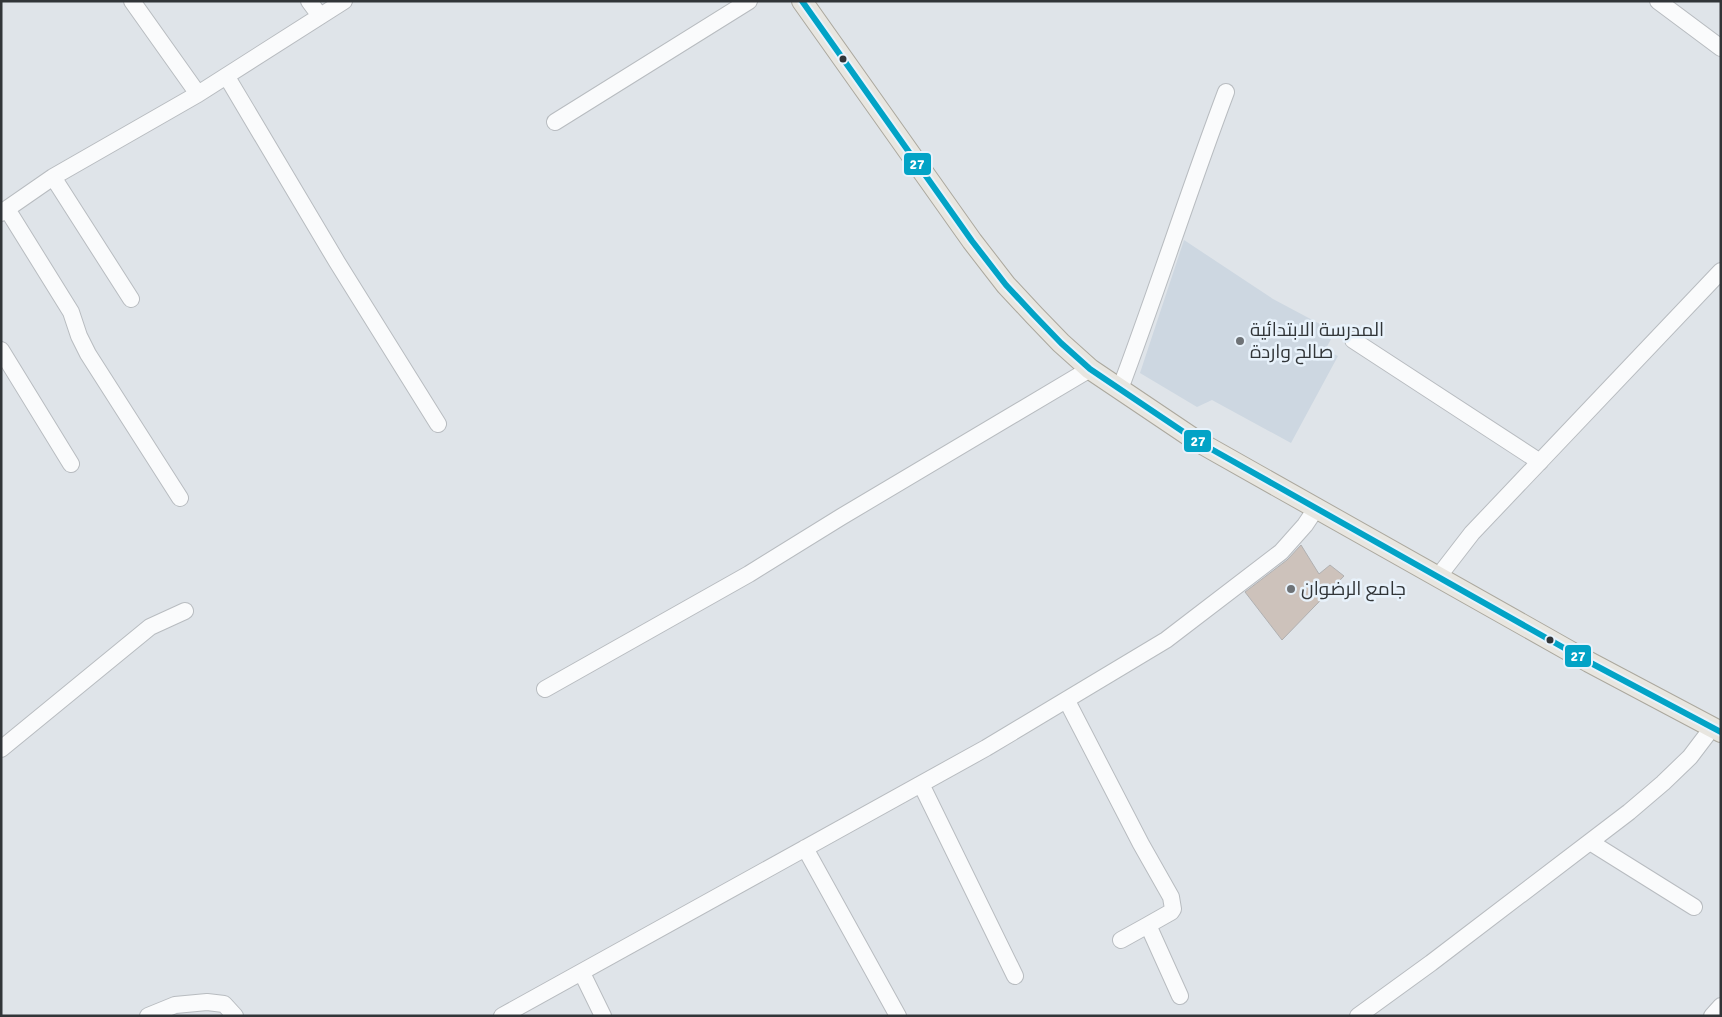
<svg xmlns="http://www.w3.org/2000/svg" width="1722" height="1017" font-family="Signika,Cairo,sans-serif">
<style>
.built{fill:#cdd7e1}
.building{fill:#cdc2bb;stroke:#b0b0b1}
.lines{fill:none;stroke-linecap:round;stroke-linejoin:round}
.minor-casing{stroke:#b8bcc0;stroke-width:18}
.major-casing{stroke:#aba89e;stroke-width:22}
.minor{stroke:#fafbfc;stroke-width:16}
.major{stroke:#e8e6e0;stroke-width:20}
.bus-1-casing{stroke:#e8f2fb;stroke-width:10}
.bus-1{stroke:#02a3c6;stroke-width:6}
.bus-dot{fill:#313538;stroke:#e8f2fb;stroke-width:2}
.poi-dot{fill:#6e7276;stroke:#e8f2fb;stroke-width:2}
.labels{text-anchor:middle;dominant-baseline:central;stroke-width:5;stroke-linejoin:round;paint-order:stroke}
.poi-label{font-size:19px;fill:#313538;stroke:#e8f2fb;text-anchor:start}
.line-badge{stroke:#e8f2fb;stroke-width:2}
.badge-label{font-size:14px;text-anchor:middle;font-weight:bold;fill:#fff}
</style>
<rect width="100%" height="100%" fill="#dfe4e9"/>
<path class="built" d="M1184,240l89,59 62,33 -10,18 13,6 -47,87 -79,-43 -15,7 -57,-34z"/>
<path class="building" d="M1301,545l18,29 11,-9 14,11 -62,64 -37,-48 42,-32z"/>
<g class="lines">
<g class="minor-casing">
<path id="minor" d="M132,1l66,93
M309,1l11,15
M1658,1l63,47
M227,77l110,185 101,162
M555,122l194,-121
M53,177l78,122
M7,209l64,103 8,24 9,18 92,144
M1,213l52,-36 145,-83 146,-93
M1353,340l187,122
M1,350l70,114
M1120,389c37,-98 69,-199 106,-297
M1438,577l34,-44 249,-262
M545,689l204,-115 92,-57 249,-148
M1067,701l74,143 30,53 2,12 -2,3 -23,13 32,71
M1,749l149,-122 35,-16
M921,784l94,192
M1590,842l104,65
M805,848l93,168
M1121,940l27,-15
M582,973l21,43
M148,1016l27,-11 32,-3 17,2 11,12
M502,1016l484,-268 180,-108 115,-88 24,-27 12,-18
M1358,1016l73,-53 198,-151 34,-29 27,-26 22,-29
M1712,1016l9,-10"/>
</g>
<g class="major-casing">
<path id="major" d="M802,1l170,240 34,44 28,30 27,28 29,26 107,72 392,221 132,70"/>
</g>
<use href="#minor" class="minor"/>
<use href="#major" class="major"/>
<g class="bus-1-casing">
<path id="bus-1" d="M802,1l170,240 34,44 28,30 27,28 29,26 107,72 392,221 132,70"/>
</g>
<use href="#bus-1" class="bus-1"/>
</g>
<g class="bus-dot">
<circle cx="843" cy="59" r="4.5"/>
<circle cx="1550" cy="640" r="4.5"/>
</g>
<g class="poi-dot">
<circle cx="1240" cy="341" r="5"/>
<circle cx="1291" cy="589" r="5"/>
</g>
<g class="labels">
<g class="poi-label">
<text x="1250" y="330">المدرسة الابتدائية<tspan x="1250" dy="22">صالح واردة</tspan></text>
<text x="1301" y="589">جامع الرضوان</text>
</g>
</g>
<g class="line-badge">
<rect x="903" y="152" width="29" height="24" rx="5" fill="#02a3c6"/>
<rect x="1183" y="429" width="29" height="24" rx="5" fill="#02a3c6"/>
<rect x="1564" y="644" width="28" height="24" rx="5" fill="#02a3c6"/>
</g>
<g class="badge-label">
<text x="917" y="169">27</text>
<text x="1198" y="446">27</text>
<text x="1578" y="661">27</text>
</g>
<rect width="1722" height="1017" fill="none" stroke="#313538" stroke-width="5"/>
</svg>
